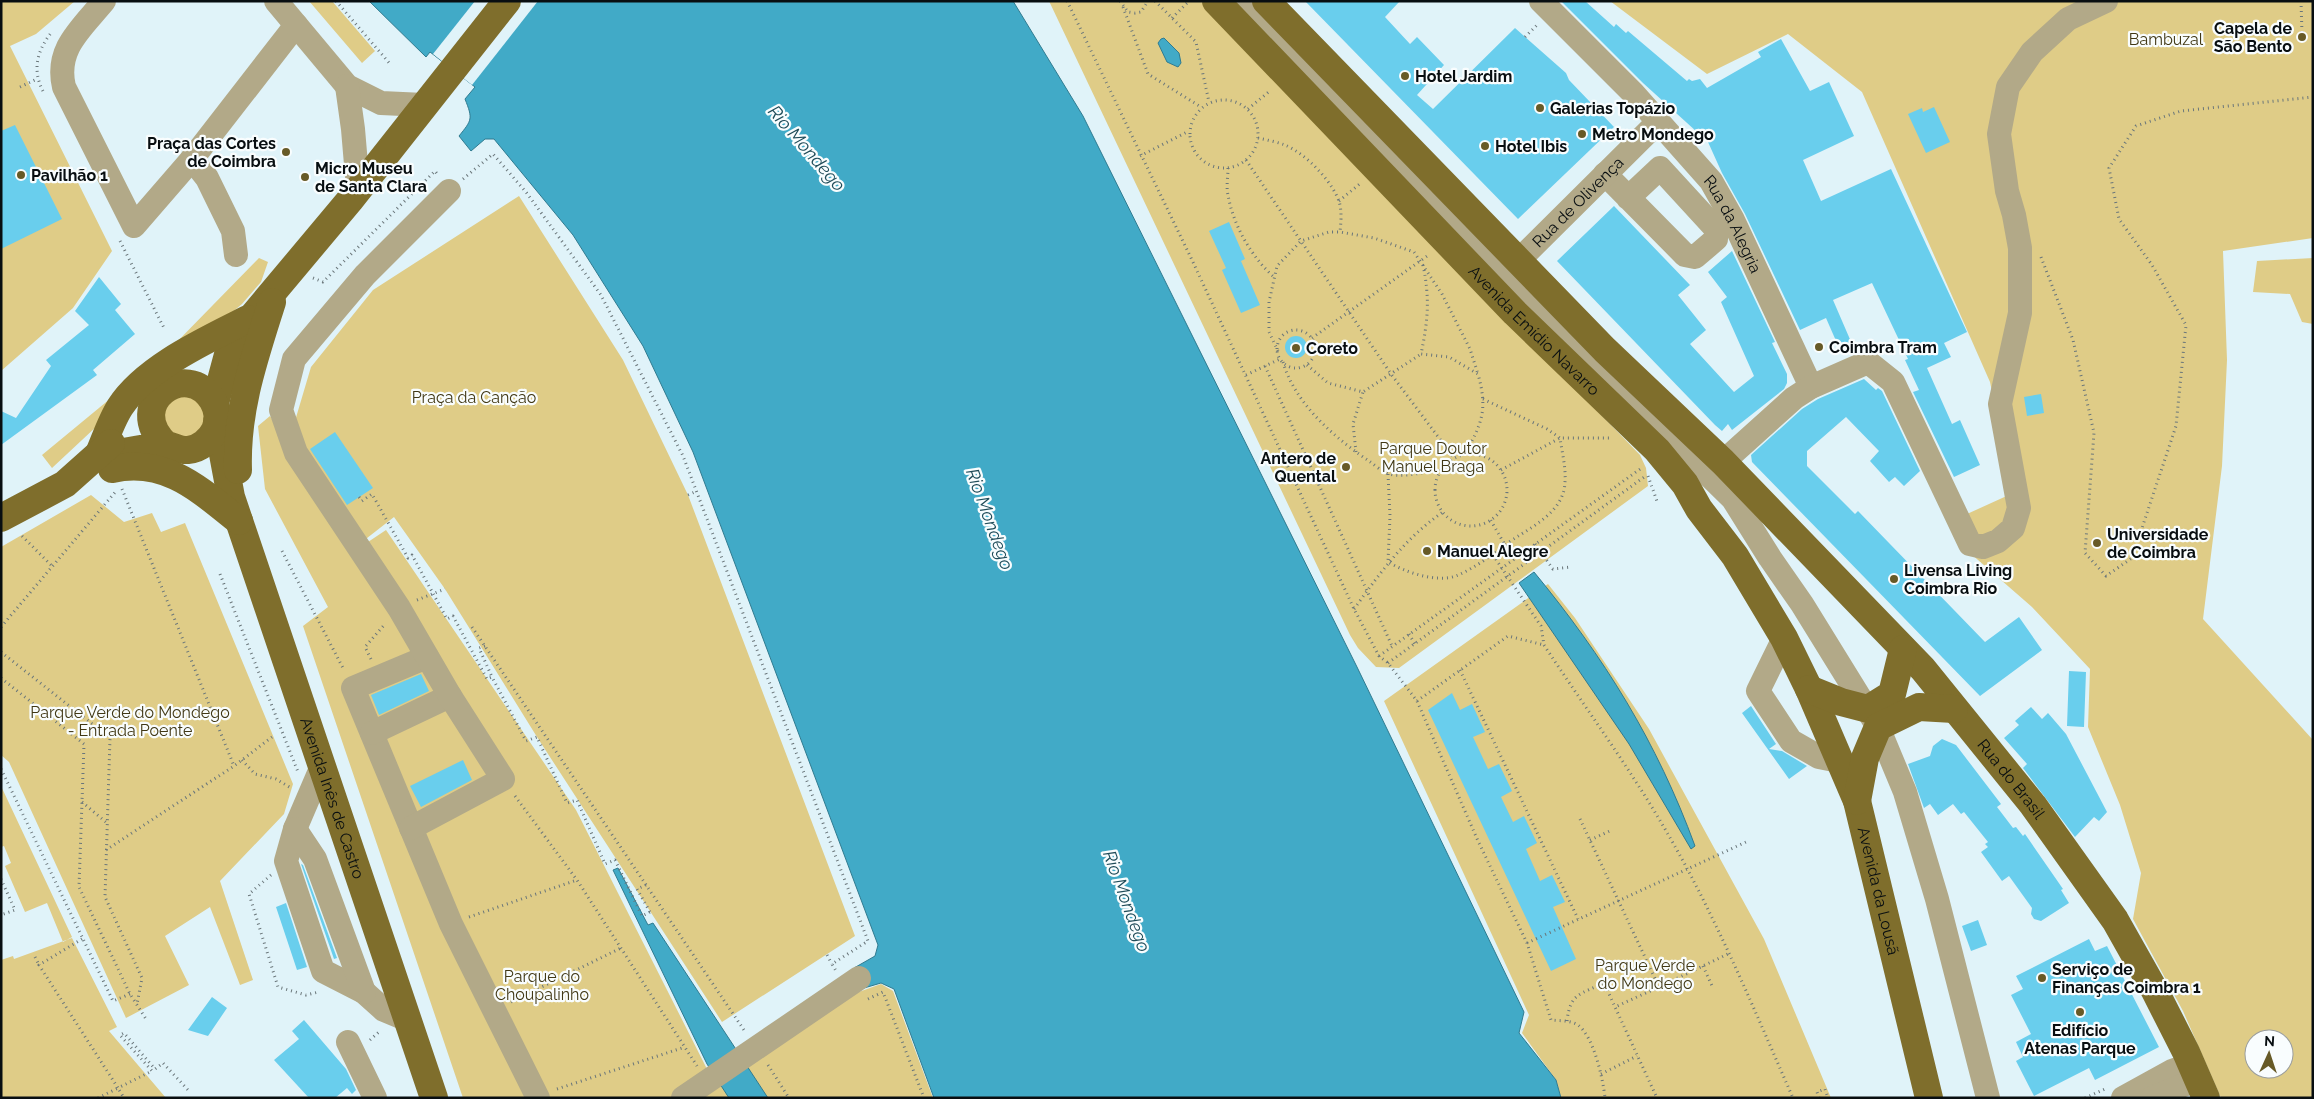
<svg xmlns="http://www.w3.org/2000/svg" width="2314" height="1099" font-family="Raleway,sans-serif">
<style>
.green{fill:#dfcc87;fill-rule:evenodd}
.water{fill:#41aac7;stroke:#307b90}
.pier{fill:#e0f3f9}
.building{fill:#69ceed}
.lines{fill:none;stroke-linecap:round;stroke-linejoin:round}
.path{stroke:#6a767a;stroke-width:3;stroke-dasharray:1 4;stroke-linecap:butt}
.minor{stroke:#b2a988;stroke-width:24}
.major{stroke:#7f6e2c;stroke-width:28}
.path-bridge{stroke:#6a767a;stroke-width:3;stroke-dasharray:1 4;stroke-linecap:butt}
.poi-dot{fill:#675a27;stroke:#f9fdfe;stroke-width:2}
.labels{text-anchor:middle;dominant-baseline:central;stroke-width:4.5;stroke-linejoin:round;paint-order:stroke}
.poi-label{font-size:16px;font-weight:bold;fill:#080e11;stroke:#f9fdfe;text-anchor:start}
.park-label{font-size:16px;fill:#413815;stroke:#f9fdfe}
.street-label{font-size:16px;fill:#080e11;stroke:#f9fdfe}
.water-label{font-size:18px;font-style:italic;fill:#1f4c59;stroke:#f9fdfe}
</style>
<rect width="100%" height="100%" fill="#e0f3f9"/>
<path class="green" d="M1,1h74l-39,33 -26,12 102,205 -39,57 -72,63z
M309,1h23l43,50 -13,12z
M1049,1h152l439,454 6,13 2,18 -249,182 -23,-1 -18,-19 -8,-13z
M1610,1h703v237l-90,13 4,109 -5,106 -19,153 110,121v358h-92l-38,-87 -50,-92 8,-46 -21,-68 -32,-78 2,-58 -58,-62 -62,-54 39,-30 7,-15 -26,-126 -128,-290 -74,-58 -81,40zM2254,1039h30v30h-30z
M519,196l104,164 65,135 167,441 -133,86 -185,-285 -92,-148 -51,-72 -32,25 -70,-111 19,-64 62,-77z
M259,258l9,4 -7,20 -19,22 -145,122 -45,42 -10,-13 126,-104z
M2313,258v66l-11,-2 -12,-28 -37,-2 4,-31z
M187,394l18,13 -1,21 -18,11 -19,-8c-5,-28 -6,-26 20,-37z
M270,416l86,134 30,-20 190,280 132,261 148,-78 25,-9 12,7 40,107h-470l-160,-472 25,-19 -63,-118 -7,-63z
M2011,494l-1,25 -24,17h-9l-10,-22z
M91,495l33,27 28,-9 9,19 24,-9 108,261 -9,30 -64,67 33,99 -13,5 -30,-78 -45,29 24,49 -63,33 -117,-256 -8,-7v-208z
M1548,584l27,34 74,111 115,210 67,159h-270l-5,-18 -34,-47 7,-18 -145,-314z
M1,786l71,151 -9,5 -16,-39 -22,9 -20,-46 6,-3 -7,-17 -3,1z
M72,938l45,89 -8,4 57,67h-165v-138l12,-4 1,3z"/>
<path class="water" d="M369,1h644l70,115 274,551 167,345 -5,21 37,47 5,18h-627l-40,-109 -13,-6 -17,5 -10,-20 21,-12 3,-11 -185,-493 -50,-106 -70,-111 -79,-96h-9l-14,12 -12,-15c13,-16 14,-17 6,-37l10,-12 -45,-35 -4,5z
M1164,38l15,15 2,10 -3,4 -11,-5 -9,-19 3,-4z
M1534,572c70,85 123,170 161,274l-4,3 -62,-105 -110,-161z
M618,868l30,57 5,-2 115,175h-39l-22,-34 -94,-194z"/>
<path class="pier" d="M475,1h63l-66,84 -39,-31z"/>
<path class="building" d="M1305,1h95l-15,16 25,27 7,-7 27,28 -27,30 16,14 82,-81 51,45 3,7 45,47 -96,92z
M1561,1h24l29,26 2,-3 10,9 2,-2 59,50 2,-2 3,2 8,-2 7,9 54,-31 -3,-5 23,-13 29,52 19,-9 25,54 -51,24 18,41 70,-32 76,163 -23,11 7,14 -24,11 25,56 8,-4 20,45 -26,12 -41,-85 6,-2 -14,-30 3,-1 -36,-76 -39,17 19,44 -12,6 -14,-32 -26,12 -55,-116 -23,-41 -14,-31 -65,-59z
M1934,107l16,35 -24,11 -18,-39 14,-6 1,4z
M15,125l47,94 -61,30v-118z
M1614,206l76,79 -12,10 28,35 -16,14 44,48 20,-16 -33,-74 6,-5 -19,-25 24,-21 43,91 -3,1 15,31v9l-3,6 -52,41 -4,-6 -6,7 -7,-6 -158,-164z
M1229,222l16,37 -4,2 19,44 -19,8 -19,-43 4,-2 -17,-37z
M99,277l22,27 -6,6 20,24 -42,36 4,5 -96,70v-34l15,7 35,-52 -5,-6 43,-35 -14,-14z
M1285 347a11 11 0 1 1 22 0a11 11 0 1 1-22 0Z
M1864,379l12,11 2,-2 4,3 38,80 -16,15 -9,-9 -6,5 -19,-21 9,-10 -33,-34 -39,34v15l48,48 3,-3 127,131 34,-25 23,33 -62,46 -228,-234 -1,-7 51,-46 16,-10z
M2041,394l3,19 -17,3 -3,-19z
M335,432l38,56 -26,17 -37,-56z
M2069,671l17,1 -2,55 -17,-1z
M421,674l8,17 -50,24 -8,-20z
M1452,693l8,17 12,-6 13,28 -12,5 15,32 11,-5 13,27 -11,6 12,25 11,-6 13,27 -11,6 14,32 12,-6 13,27 -12,5 23,52 -25,12 -123,-261z
M1751,706l25,38 -7,5 13,2 25,15 -18,13 -47,-66z
M2031,707l11,12 6,-6 18,21 41,78 -8,9 -5,-4 -19,20 -52,-69 4,-4 -23,-26 15,-13 -4,-4z
M1942,739l14,6 45,59 -4,3 16,21 3,-1 7,9 2,-2 38,55 -2,1 8,13 -28,18 -7,-2 -3,-5 1,-6 -23,-32 -7,5 -21,-29 7,-5 -3,-3 3,-2 -24,-30 -3,2 -8,-10 -15,11 -8,-11 -6,4 -16,-44 22,-8 3,-10z
M463,760l9,20 -51,27 -11,-21z
M301,864l2,1 34,93 -3,1z
M286,903l21,64 -10,3 -21,-63z
M1978,920l9,25 -16,6 -9,-25z
M2089,939l6,12 12,-5 52,101 -64,33 -6,-12 -55,28 -18,-35 7,-4 -7,-15 15,-8 -20,-39 12,-6 -7,-13z
M212,997l15,11 -19,28 -20,-6z
M304,1020l42,49 10,21 -4,4 -5,-6 -12,10h-26l-35,-38 25,-21 -7,-8z"/>
<g class="lines">
<path class="path" d="M336,1l55,64
M1067,1l125,259 162,349 25,47 9,7 29,38 61,140 49,102 24,77c9,1 19,0 27,5 16,12 25,54 27,73
M1120,1l8,11 7,1 6,-1 7,-11
M1155,1l41,41 13,60
M2301,1l1,33
M1123,7l25,67 53,33
M1172,18l17,-17
M2299,34h5v5h-4z
M1525,37l12,-12
M20,87l17,-8
M43,91c-11,-21 -6,-40 8,-58
M1190 134a34 34 0 1 1 68 0a34 34 0 1 1-68 0Z
M1248,109l23,-19
M1258,138c9,2 19,4 27,7 21,9 46,35 54,56 3,10 2,21 1,31
M1140,156l49,-25
M1246,160l145,214 63,84
M1228,168c0,9 -2,19 0,27 5,30 24,63 47,83
M463,179l30,-25 33,38 75,103 82,161 185,485 -36,23 4,7
M1339,201l23,-19
M120,241l45,89
M2041,257l32,83 21,93 -9,120 21,23 26,-18 44,-132 10,-101 -34,-60 -33,-46 -10,-51 27,-42 45,-15 132,-14
M1423,265c7,33 5,56 -2,89l28,3 29,17c10,36 4,49 -13,80
M313,278l10,4 112,-111 3,4
M1277 349a19 19 0 1 1 38 0a19 19 0 1 1-38 0Z
M1312,338l118,-84
M1278,351l-9,-19v-30l8,-36 24,-25 28,-9h11l34,6 40,14 28,42 28,55 8,25
M1283,362c12,42 52,76 86,99 6,4 13,11 20,13 16,4 37,-2 53,-6
M1307,365l21,18 35,9 58,-38
M1265,366l127,280
M1246,375l34,-16
M1483,399l64,30 13,9c2,14 6,29 5,44 -1,32 -37,46 -60,63
M1356,452l-3,-28 10,-32
M1435 490a36 36 0 1 1 72 0a36 36 0 1 1-72 0Z
M1501,470l59,-32h52
M1388,474l2,42 -2,46c17,10 48,21 68,14 17,-7 35,-20 49,-31l-15,-26
M1648,476l10,28
M122,489l112,277
M688,495l9,-4
M22,536l30,30
M1535,544l18,25 18,-2
M282,551l62,119
M1493,555l48,71 3,19c36,55 75,108 109,164 56,91 97,191 140,289
M220,574l78,198
M417,600l28,-11
M1354,609c27,-37 50,-70 89,-97
M1,627l116,-137
M472,627l274,406
M1409,634l6,10
M485,646l-6,2 13,29
M1,652l109,86 -5,159 37,81 -5,26
M1379,656l264,-189
M371,659l-6,-12 20,-23
M1388,663l259,-188
M1460,670l118,249
M1,678l83,66 -5,143 51,107 16,25
M1417,701l91,-65 36,9
M242,760l13,14 21,5 15,9
M1,769l112,232 17,-7
M515,796l62,84 120,186
M82,802l25,21
M1580,819l79,168 -44,20 42,91
M1590,840l22,-10
M106,850l128,-84 38,-29
M271,875l-22,19 29,93 28,8 13,-3
M1,879l14,31 -14,5
M646,885l-9,4 13,23
M469,917l108,-37
M82,939l-43,26 79,123 34,-17 -32,-36 4,-2 31,36 8,-6 26,28
M1527,943l219,-101
M827,955l5,9
M35,957l4,8
M1703,966l10,22
M1659,987l71,-34
M868,999l15,-7 41,106
M511,1002l110,-54
M1567,1021c3,-28 14,-27 37,-38l11,24
M370,1040l10,-9
M768,1065l21,33
M1601,1074l36,-18
M557,1089l128,-42
M98,1098l20,-10 6,10
M1819,1098l-2,-6 8,-3 3,9
M2085,1098l20,-9"/>
<g class="minor">
<path d="M104,1c-23,28 -49,48 -40,86l70,139 58,-67 104,-134"/>
<path d="M276,1l71,85 34,17 43,2"/>
<path d="M1244,1l285,298 204,200 37,59 32,46 76,123 27,65 32,107 51,199"/>
<path id="s1" d="M1541,1l92,92 78,88 22,39 78,167"/>
<path d="M347,86l6,43 5,59"/>
<path d="M192,159l15,19 26,53 3,24"/>
<path d="M1605,174l80,81 10,2 21,-18v-10l-56,-61 -32,30"/>
<path id="s2" d="M1518,261l140,-139"/>
<path d="M1723,462l71,-64 17,-11 57,-25 25,20 77,162 13,3 15,-6 15,-13 6,-20 -19,-104 20,-91v-65l-6,-33 -7,-24 -8,-57 9,-47 24,-35 36,-33 38,-18"/>
<path d="M1784,638l-26,53 33,50 28,16 20,4"/>
<path d="M427,657l-74,31 98,236 87,174"/>
<path d="M372,733l78,-37"/>
<path d="M322,766l-27,63 -9,32 37,110 41,21 20,18 24,10"/>
<path d="M411,828l92,-49 -53,-83 -51,-88 -103,-155 -15,-43 13,-51 71,-84 84,-84"/>
<path d="M295,829l20,30 49,133"/>
<path d="M348,1042l27,56"/>
<path d="M683,1098l176,-120"/>
<path d="M2123,1098l49,-27 19,-7"/>
<path d="M2152,1098l46,-19"/>
</g>
<g class="major">
<path id="s3" d="M1216,1l299,312 142,137 28,34 14,25 36,47 49,82 25,51 48,112 72,297"/>
<path id="s4" d="M1266,1l339,349 118,112 200,207 110,136 82,115 40,71 31,61 20,46"/>
<path d="M215,403l14,-52 23,-34 98,-117 157,-199"/>
<path id="s5" d="M217,422l14,75 203,601"/>
<path d="M98,456c17,-3 33,-5 49,-8 6,-1 14,-3 19,-3 8,1 14,6 22,5 12,-1 22,-10 27,-20 4,-9 3,-20 -2,-29 -26,-44 -91,3 -47,44"/>
<path d="M98,456c7,-16 13,-35 22,-49 26,-40 87,-67 128,-88"/>
<path d="M112,469c54,-12 88,21 127,52"/>
<path d="M238,470c-2,-60 16,-111 34,-168"/>
<path d="M1,518l64,-34 46,-41"/>
<path d="M1809,689l32,13 27,7 24,-15 11,-45"/>
<path d="M1857,801l8,-43 13,-31 41,-20 35,2"/>
</g>
<path class="path-bridge" d="M359,497l3,4 10,-7 36,64 4,-3 35,64 6,-3 34,63 5,-2 34,64 11,-4 30,66 10,-3 28,64 10,-4 27,56 8,-4"/>
</g>
<g class="poi-dot">
<circle cx="2302" cy="37" r="5"/>
<circle cx="1405" cy="76" r="5"/>
<circle cx="1540" cy="108" r="5"/>
<circle cx="1582" cy="134" r="5"/>
<circle cx="1485" cy="146" r="5"/>
<circle cx="286" cy="152" r="5"/>
<circle cx="21" cy="175" r="5"/>
<circle cx="305" cy="177" r="5"/>
<circle cx="1819" cy="347" r="5"/>
<circle cx="1296" cy="348" r="5"/>
<circle cx="1346" cy="467" r="5"/>
<circle cx="2097" cy="543" r="5"/>
<circle cx="1427" cy="551" r="5"/>
<circle cx="1894" cy="579" r="5"/>
<circle cx="2042" cy="978" r="5"/>
<circle cx="2080" cy="1012" r="5"/>
</g>
<g class="labels">
<g class="poi-label">
<text x="2292" y="28" text-anchor="end">Capela de<tspan x="2292" dy="18">São Bento</tspan></text>
<text x="1415" y="76">Hotel Jardim</text>
<text x="1550" y="108">Galerias Topázio</text>
<text x="1592" y="134">Metro Mondego</text>
<text x="276" y="143" text-anchor="end">Praça das Cortes<tspan x="276" dy="18">de Coimbra</tspan></text>
<text x="1495" y="146">Hotel Ibis</text>
<text x="315" y="168">Micro Museu<tspan x="315" dy="18">de Santa Clara</tspan></text>
<text x="31" y="175">Pavilhão 1</text>
<text x="1829" y="347">Coimbra Tram</text>
<text x="1306" y="348">Coreto</text>
<text x="1336" y="458" text-anchor="end">Antero de<tspan x="1336" dy="18">Quental</tspan></text>
<text x="2107" y="534">Universidade<tspan x="2107" dy="18">de Coimbra</tspan></text>
<text x="1437" y="551">Manuel Alegre</text>
<text x="1904" y="570">Livensa Living<tspan x="1904" dy="18">Coimbra Rio</tspan></text>
<text x="2052" y="969">Serviço de<tspan x="2052" dy="18">Finanças Coimbra 1</tspan></text>
<text x="2080" y="1030" text-anchor="middle">Edifício<tspan x="2080" dy="18">Atenas Parque</tspan></text>
</g>
<g class="park-label">
<text x="2166" y="39">Bambuzal</text>
<text x="474" y="397">Praça da Canção</text>
<text x="1433" y="448">Parque Doutor<tspan x="1433" dy="18">Manuel Braga</tspan></text>
<text x="130" y="712">Parque Verde do Mondego<tspan x="130" dy="18">- Entrada Poente</tspan></text>
<text x="1645" y="965">Parque Verde<tspan x="1645" dy="18">do Mondego</tspan></text>
<text x="542" y="976">Parque do<tspan x="542" dy="18">Choupalinho</tspan></text>
</g>
<g class="street-label">
<text stroke="none"><textPath href="#s2" startOffset="84">Rua de Olivença</textPath></text>
<text stroke="none"><textPath href="#s1" startOffset="296">Rua da Alegria</textPath></text>
<text stroke="none"><textPath href="#s3" startOffset="458">Avenida Emídio Navarro</textPath></text>
<text stroke="none"><textPath href="#s4" startOffset="1078">Rua do Brasil</textPath></text>
<text stroke="none"><textPath href="#s5" startOffset="394">Avenida Inês de Castro</textPath></text>
<text stroke="none"><textPath href="#s3" startOffset="1128">Avenida da Lousã</textPath></text>
</g>
<g class="water-label">
<text transform="translate(807 148) rotate(49)">Rio Mondego</text>
<text transform="translate(990 519) rotate(70)">Rio Mondego</text>
<text transform="translate(1127 901) rotate(70)">Rio Mondego</text>
</g>
</g>
<rect width="2314" height="1099" fill="none" stroke="#080e11" stroke-width="5"/>
<g transform="translate(2269 1054) rotate(3)"><circle r="24" fill="#f9fdfe" stroke="#999d9f"/>
<path d="M0-4L9 19L0 12L-9 19Z" fill="#675a27"/>
<text y="-8" font-size="14" font-weight="bold" text-anchor="middle" fill="#080e11">N</text>
</g>
</svg>
